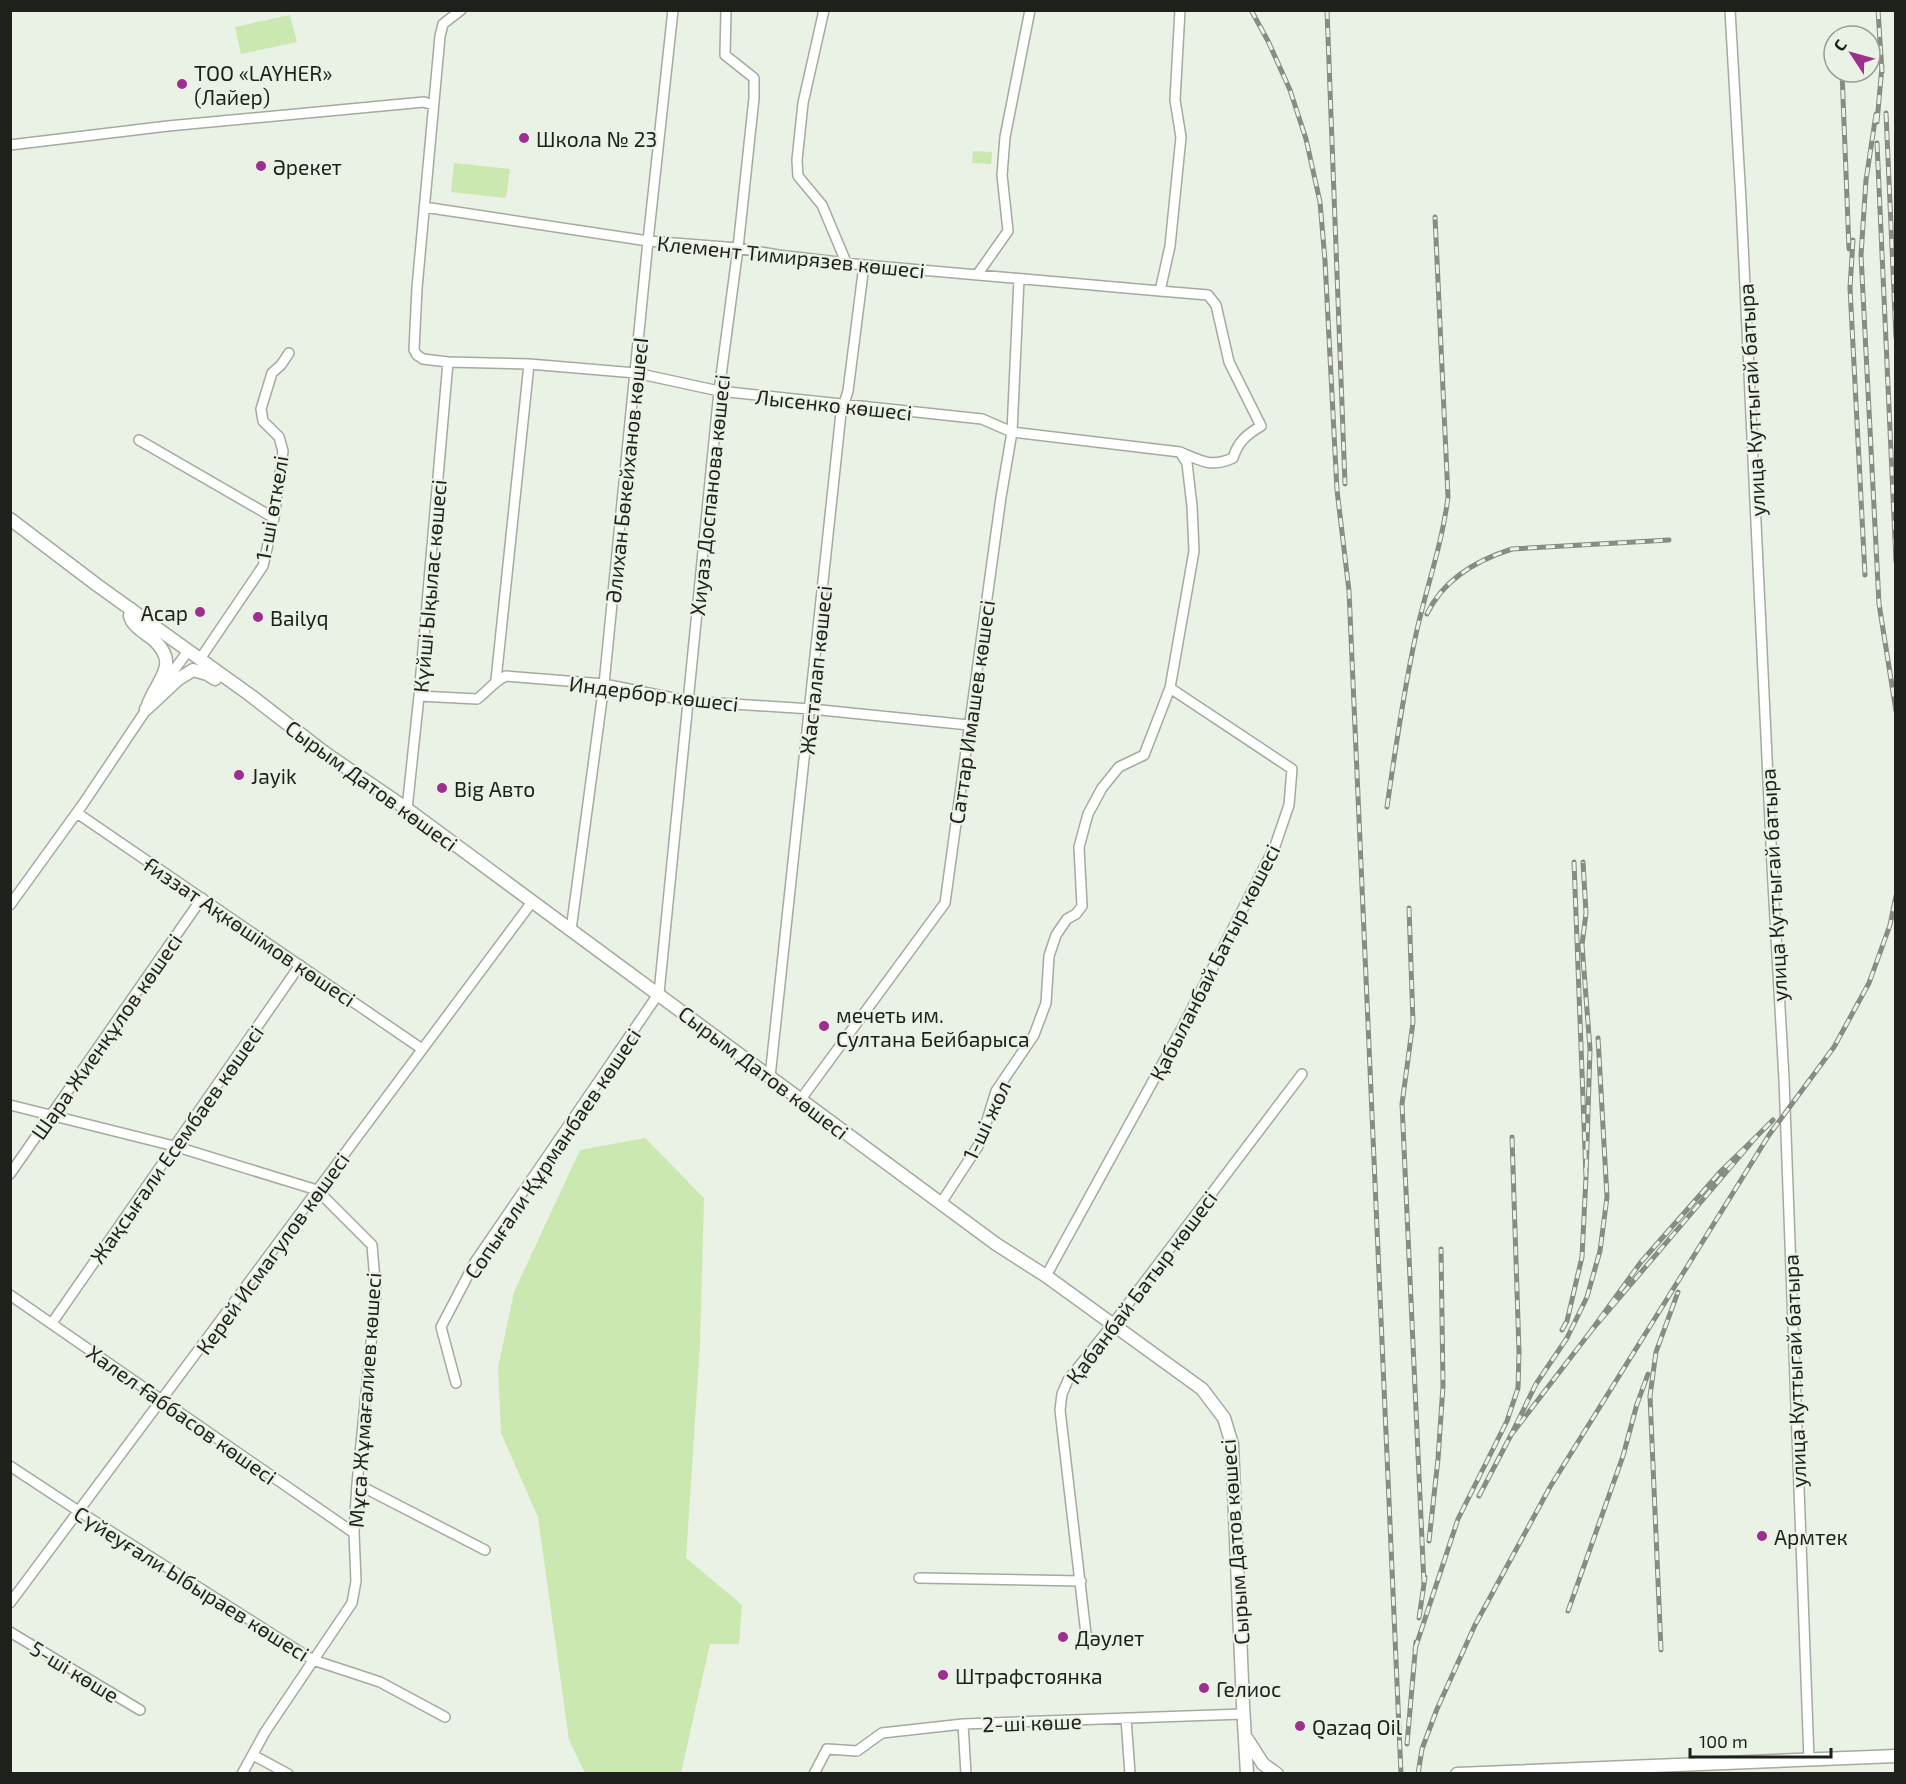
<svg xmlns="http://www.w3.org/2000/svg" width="1906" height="1784" font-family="'Exo 2',sans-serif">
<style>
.green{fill:#cbe8b0}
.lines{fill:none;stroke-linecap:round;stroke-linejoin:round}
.minor-casing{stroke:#a4aa9e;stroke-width:12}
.major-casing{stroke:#a4aa9e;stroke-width:15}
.minor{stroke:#fff;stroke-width:9}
.major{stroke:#fff;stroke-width:12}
.rail-casing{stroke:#878b83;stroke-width:5}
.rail{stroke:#eaf1e5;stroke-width:3;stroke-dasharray:9;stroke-linecap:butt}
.poi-dot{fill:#9e2f8e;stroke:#eaf1e5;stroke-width:2}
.labels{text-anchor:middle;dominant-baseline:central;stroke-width:4.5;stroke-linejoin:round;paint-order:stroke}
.poi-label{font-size:21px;fill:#1e201c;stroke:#eaf1e5;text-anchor:start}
.street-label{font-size:21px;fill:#1e201c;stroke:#eaf1e5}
</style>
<rect width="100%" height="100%" fill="#eaf1e5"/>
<path class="green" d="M290,15l7,27 -56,12 -6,-27z
M973,151l19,1 -1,12 -19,-1z
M454,163l56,6 -4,29 -55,-6z
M645,1138l59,60 -4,147 -14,213 56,47 -3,39h-29l-29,129h-96l-16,-33 -31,-223 -37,-84 -3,-65 16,-76 66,-142z"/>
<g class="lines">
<g class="minor-casing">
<path id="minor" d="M461,10l-18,14 -3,12 -23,252 -3,62 3,5 6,4 25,3 81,2 107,9 83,18 263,28 30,13 168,20
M824,10l-21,93 -6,57 1,16 24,29 24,57
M1730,10l11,191 31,664 12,214 25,681
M10,145l158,-19 256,-24 9,3
M424,207l224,34 90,7 40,7 86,10 296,26
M977,275l31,-44 -6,-56 3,-38 25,-127
M139,440l135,78
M200,659l63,-93 11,-48 9,-67 -4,-14 -16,-16 -2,-12 11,-36 9,-8 8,-12
M496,680l33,-316
M161,688l27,-37
M419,696l58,3c11,-8 17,-18 29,-23l98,8 84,17 123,8 158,16
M407,809l12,-113 29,-334
M77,813l345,236
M10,905l73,-101 67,-100
M571,930l33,-246 44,-443 25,-231
M770,1077l71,-664 7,-22 16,-126
M801,1099l144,-196 56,-406 11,-65 7,-153
M10,1105l164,41 143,44 55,55 4,48 -19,191 -3,49 2,48 -4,22 -87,129 -23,42
M10,1174l192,-276
M941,1203l39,-60 16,-52 38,-56 12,-32 3,-47 7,-21 11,-16 9,-5 6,-8 -3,-59 9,-33 14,-26 17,-21 25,-12 26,-67
M1046,1276l135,-246 94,-184 14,-41 3,-36 -122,-81 24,-137 -2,-45 -5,-43 -7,-11c22,9 30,16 53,6 5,-16 13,-23 28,-32l-32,-64 -13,-57 -8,-10 -48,-4 10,-45 11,-109 -6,-37 5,-90
M10,1295l344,238
M52,1323l248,-358
M456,1383l-15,-56 34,-65 184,-269 60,-602 19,-143 16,-150v-20l-29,-23 1,-45
M10,1466l70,46 233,148 67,22 65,35
M357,1484l128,66
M919,1578l162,3
M10,1603l522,-701
M10,1632l130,78
M1086,1634l-26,-224 2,-16 6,-14 44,-55 190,-251
M1126,1718l4,56
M963,1724l3,50
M253,1755l35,19
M814,1774l13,-25 30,2 25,-18 81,-9 280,-10"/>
</g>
<g class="major-casing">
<path id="major" d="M10,519l87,66 153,110 75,58 82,56 589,435 50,32 156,113 22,29 8,26 11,261 4,69
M131,609l-1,7 2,5c5,8 15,13 22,19 26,25 4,38 -6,65
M146,709l31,-29 16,-10 14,4 8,5
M1247,1739l16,25 14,10
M1457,1774l439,-18"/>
</g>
<use href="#minor" class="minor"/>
<use href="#major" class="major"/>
<g class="rail-casing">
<path id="rail" d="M1251,10l17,31 22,49 16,49 14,63 5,59 12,229 12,101 52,1183
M1327,10l18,474
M1878,10l4,62
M1842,72l7,177
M1886,113l10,225
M1876,114l-10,66 -5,75 18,349 17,107
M1877,122l5,-56
M1877,143l19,419
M1853,240l-3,48 15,287
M1427,614c16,-34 50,-54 85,-65l157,-9
M1387,807c8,-56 16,-112 28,-168 10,-48 27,-93 33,-142l-13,-280
M1574,862l12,315 4,-128 -8,-104 4,-32 -3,-51
M1409,908l4,114 -11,82 22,480
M1757,1136l-36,35 -80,91 -50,69 166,-195 16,-16
M1562,1330l5,-9 15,-64 4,-80
M1591,1331l-80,104 25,-51 31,-46 20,-41 13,-46 7,-54 -9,-159
M1479,1496l32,-61
M1429,1541l9,-82 5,-73 -2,-137
M1568,1611l55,-155 14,-52 11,-30
M1419,1618l6,-41
M1415,1649l43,-130 49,-98 11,-33 1,-36 -7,-215
M1661,1650l-11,-254 6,-44 22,-60
M1407,1744l9,-102
M1418,1774l4,-25 15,-40 38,-84 75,-138 219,-352 65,-88 35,-64 21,-58 6,-29"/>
</g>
<use href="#rail" class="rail"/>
</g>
<g class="poi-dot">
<circle cx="182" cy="84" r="6"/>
<circle cx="524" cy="138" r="6"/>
<circle cx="261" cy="166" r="6"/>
<circle cx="200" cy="612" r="6"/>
<circle cx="258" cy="617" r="6"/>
<circle cx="239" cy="775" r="6"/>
<circle cx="442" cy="788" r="6"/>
<circle cx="824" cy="1026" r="6"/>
<circle cx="1762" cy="1536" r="6"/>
<circle cx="1063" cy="1637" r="6"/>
<circle cx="943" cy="1675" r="6"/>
<circle cx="1204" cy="1688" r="6"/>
<circle cx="1300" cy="1726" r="6"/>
</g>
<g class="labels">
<g class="poi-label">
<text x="194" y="72">ТОО «LAYHER»<tspan x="194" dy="24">(Лайер)</tspan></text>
<text x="536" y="138">Школа № 23</text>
<text x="273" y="166">Әрекет</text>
<text x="188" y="612" text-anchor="end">Асар</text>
<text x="270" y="617">Bailyq</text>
<text x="251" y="775">Jayik</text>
<text x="454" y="788">Big Авто</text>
<text x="836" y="1014">мечеть им.<tspan x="836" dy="24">Султана Бейбарыса</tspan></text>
<text x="1774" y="1536">Армтек</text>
<text x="1075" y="1637">Дәулет</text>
<text x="955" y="1675">Штрафстоянка</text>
<text x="1216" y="1688">Гелиос</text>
<text x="1312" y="1726">Qazaq Oil</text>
</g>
<g class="street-label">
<text transform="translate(791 256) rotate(6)">Клемент Тимирязев көшесі</text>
<text transform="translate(1751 400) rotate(-93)">улица Куттыгай батыра</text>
<text transform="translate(834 404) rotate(6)">Лысенко көшесі</text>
<text transform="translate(626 470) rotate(-84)">Әлихан Бөкейханов көшесI</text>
<text transform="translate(709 495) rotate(-84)">Хиуаз Доспанова көшесі</text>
<text transform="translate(271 508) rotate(-80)">1-ші өткелі</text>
<text transform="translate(429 586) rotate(-85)">Күйші Ықылас көшесі</text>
<text transform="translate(815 670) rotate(-84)">Жасталап көшесі</text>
<text transform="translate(654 693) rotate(7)">Индербор көшесі</text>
<text transform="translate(971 712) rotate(-82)">Саттар Имашев көшесі</text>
<text transform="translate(372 785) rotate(36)">Сырым Датов көшесі</text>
<text transform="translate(1773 885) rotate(-93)">улица Куттыгай батыра</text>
<text transform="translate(250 931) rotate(34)">Ғиззат Ақкөшімов көшесi</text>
<text transform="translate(1214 962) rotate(-63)">Қабыланбай Батыр көшесі</text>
<text transform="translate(106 1036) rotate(-55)">Шара Жиенқұлов көшесі</text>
<text transform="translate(764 1072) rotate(37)">Сырым Датов көшесі</text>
<text transform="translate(986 1120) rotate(-65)">1-ші жол</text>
<text transform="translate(176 1144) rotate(-55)">Жақсығали Есембаев көшесi</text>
<text transform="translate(552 1153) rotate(-56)">Сопығали Құрманбаев көшесі</text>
<text transform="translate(272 1253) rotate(-54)">Керей Исмагулов көшесі</text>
<text transform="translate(1141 1287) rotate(-53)">Қабанбай Батыр көшесі</text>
<text transform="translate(1794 1371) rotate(-92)">улица Куттыгай батыра</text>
<text transform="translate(364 1400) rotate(-86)">Мұса Жұмағалиев көшесі</text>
<text transform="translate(182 1414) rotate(35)">Халел Ғаббасов көшесі</text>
<text transform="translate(1234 1542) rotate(-94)">Сырым Датов көшесі</text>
<text transform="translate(192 1583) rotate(32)">Сүйеуғали Ыбыраев көшесi</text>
<text transform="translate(75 1671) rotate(31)">5-шi көше</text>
<text transform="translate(1032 1722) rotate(-2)">2-ші көше</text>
</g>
</g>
<rect width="1906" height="1784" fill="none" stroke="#1e201c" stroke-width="24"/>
<g transform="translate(1852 54) rotate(306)"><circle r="28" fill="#eaf1e5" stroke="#989d95" stroke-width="1.5"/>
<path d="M0-4.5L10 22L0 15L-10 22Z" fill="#9e2f8e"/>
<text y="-9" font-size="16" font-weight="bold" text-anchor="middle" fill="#1e201c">С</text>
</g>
<path d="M1690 1748v9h141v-9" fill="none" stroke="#1e201c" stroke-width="3"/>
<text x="1699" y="1748" font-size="18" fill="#1e201c" stroke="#eaf1e5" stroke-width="4.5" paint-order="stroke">100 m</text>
</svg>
